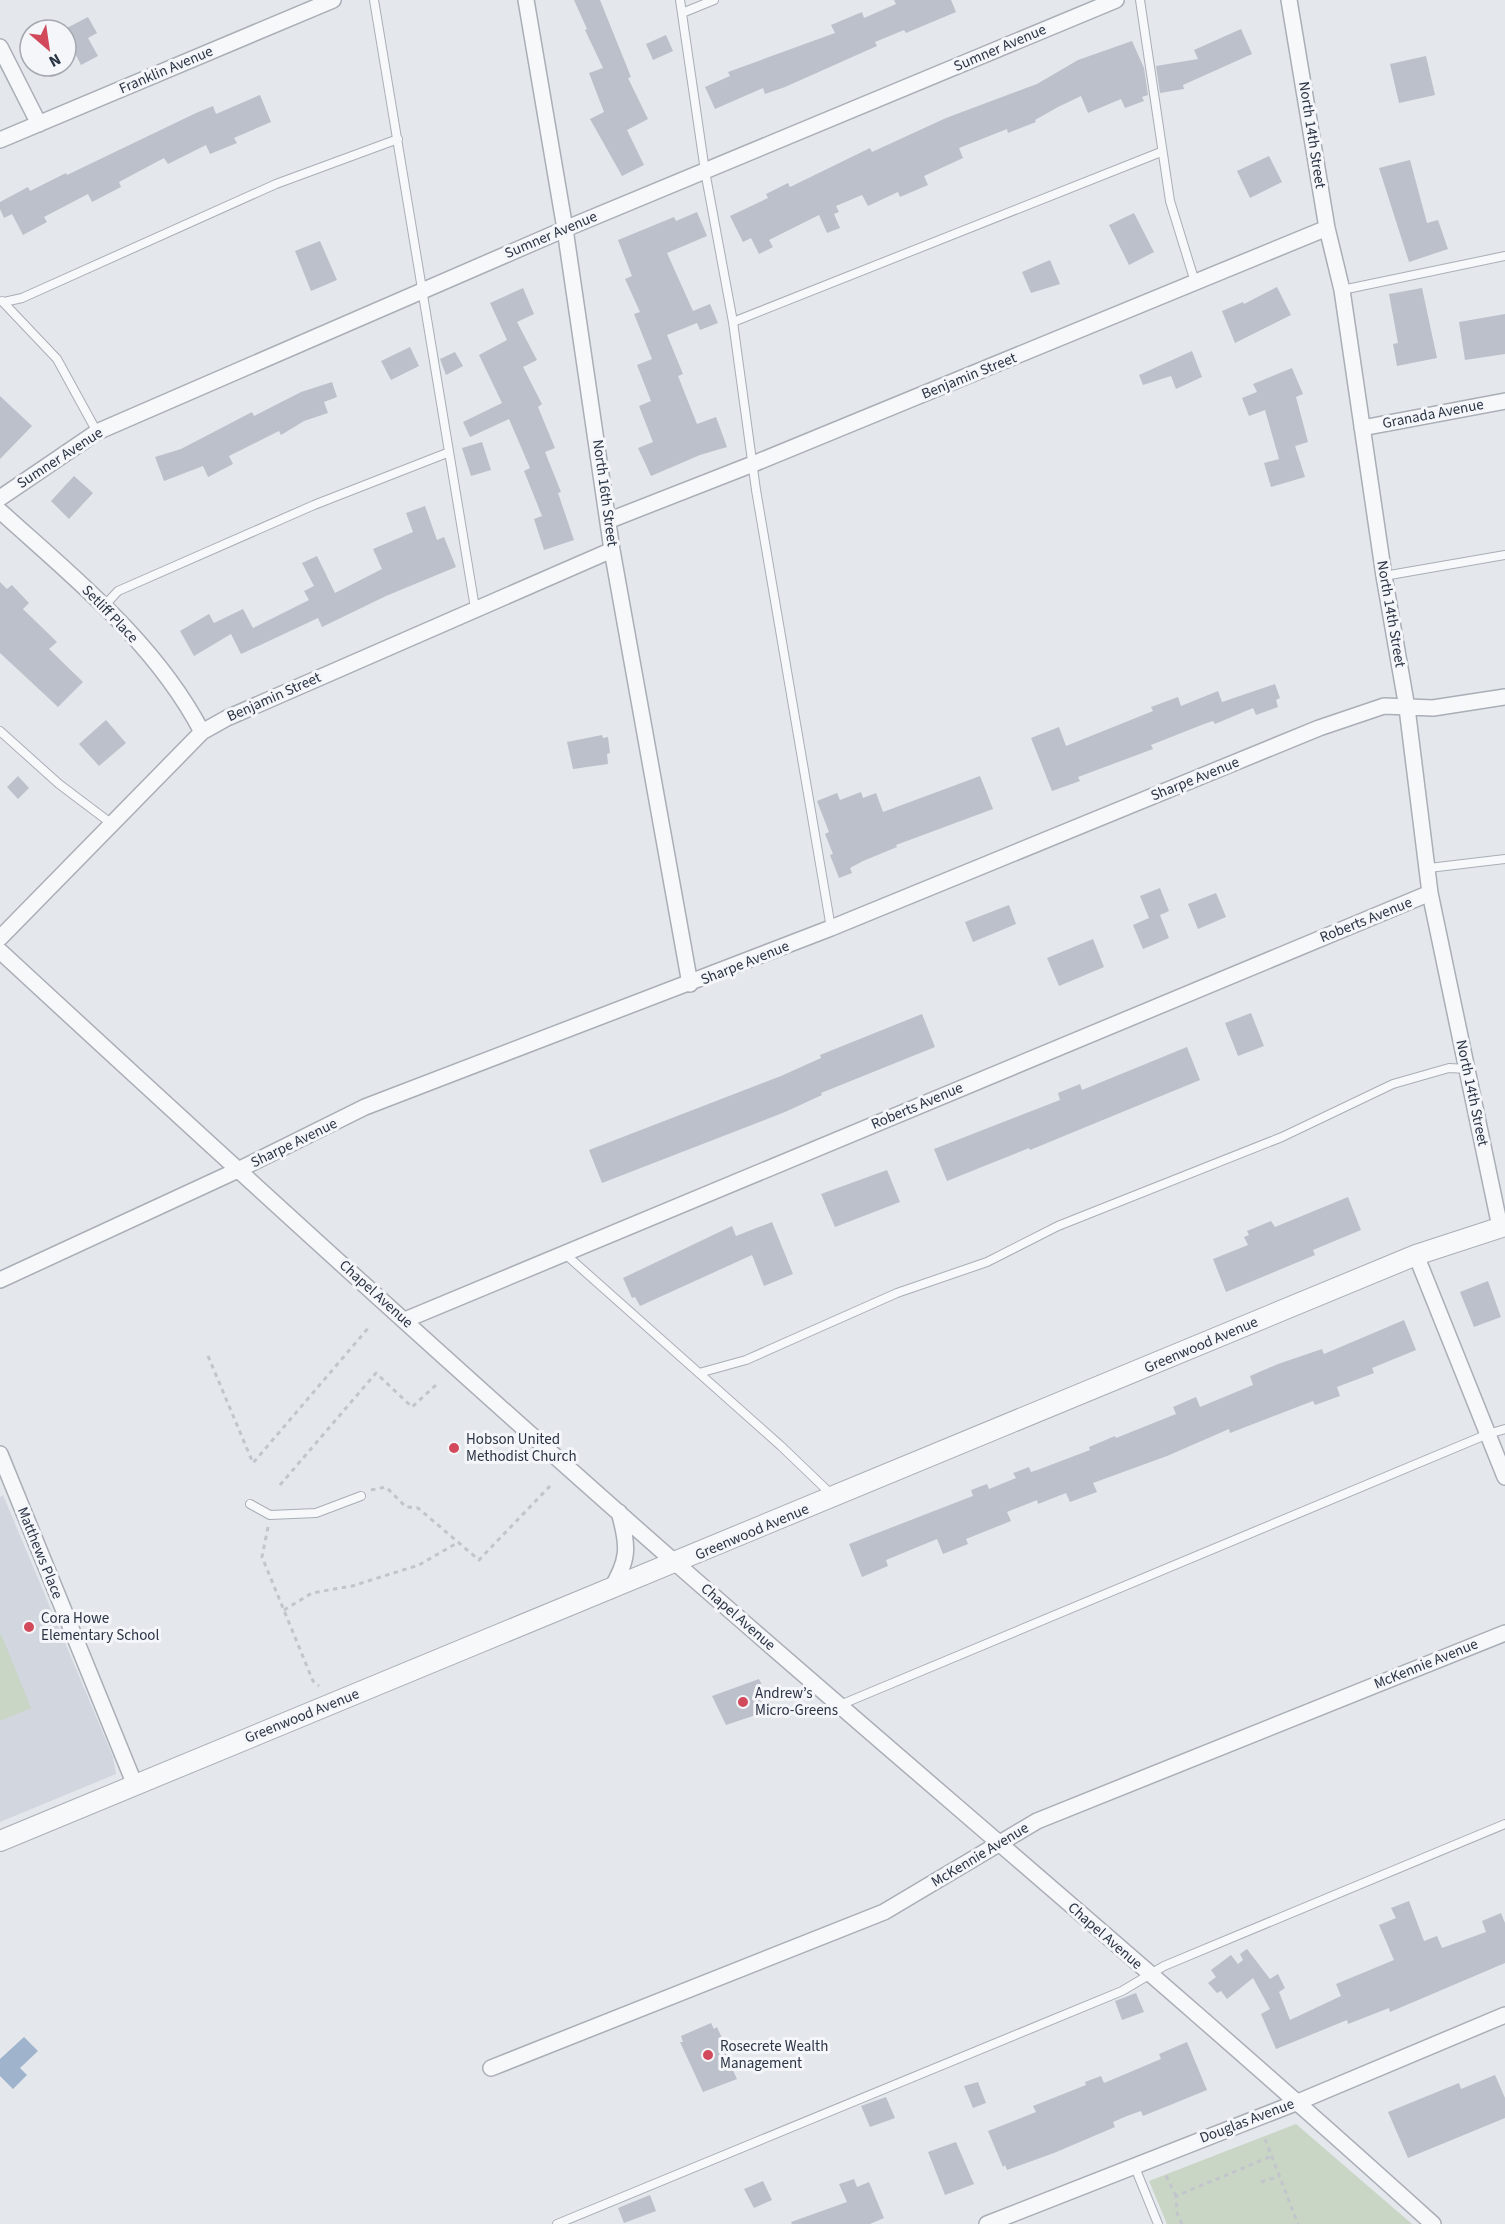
<svg xmlns="http://www.w3.org/2000/svg" width="1505" height="2224" font-family="'Source Sans 3',sans-serif">
<style>
.built{fill:#d2d6de}
.green{fill:#c9d6c5}
.water{fill:#9fb4cc}
.building{fill:#bbc0ca}
.lines{fill:none;stroke-linecap:round;stroke-linejoin:round}
.service-casing{stroke:#a9aeb7;stroke-width:10}
.minor-casing{stroke:#a9aeb7;stroke-width:18}
.tertiary-casing{stroke:#a9aeb7;stroke-width:22}
.path{stroke:#c2c5cb;stroke-width:3;stroke-dasharray:4.5 4.5;stroke-linecap:butt}
.service{stroke:#f7f8fa;stroke-width:8}
.minor{stroke:#f7f8fa;stroke-width:15}
.tertiary{stroke:#f7f8fa;stroke-width:20}
.poi-dot{fill:#d1495b;stroke:#f4f6f9;stroke-width:2}
.labels{text-anchor:middle;dominant-baseline:central;stroke-width:6;stroke-linejoin:round;paint-order:stroke}
.street-label{font-size:15px;fill:#2b3445;stroke:#f4f6f9}
.poi-label{font-size:15px;fill:#2b3445;stroke:#f4f6f9;text-anchor:start}
</style>
<rect width="100%" height="100%" fill="#e4e7ec"/>
<path class="built" d="M3,1495l110,262 3,17 -116,48v-325z"/>
<path class="green" d="M1,1634l30,74 -31,13v-86z
M1296,2124l116,100h-245l-18,-43z"/>
<path class="water" d="M24,2037l14,14 -18,17 7,7 -14,14 -13,-13v-17z"/>
<path class="building" d="M574,0h26l31,77 -3,1 20,41 -21,11 17,35 -22,11 -32,-57 14,-7 -15,-39 14,-5 -18,-38 2,-1z
M894,0h57l5,12 -50,21 -2,-3 -29,12 2,4 -92,41 -20,7 -2,-6 -48,21 -10,-22 25,-11 -2,-4 107,-39 -4,-8 31,-13 2,6 32,-14z
M88,17l9,16 -9,5 10,18 -17,9 -15,-29v-6h-3z
M1241,29l11,25 -69,31 1,4 -24,4 -4,-27 42,-7 -4,-9z
M666,35l7,16 -20,9 -7,-16z
M1132,41l12,27 4,27 -6,2 2,4 -19,7 -4,-9 -33,14 -7,-17 -23,11 -23,13 1,2 -28,11 -1,-4 -48,19 4,10 -39,18 4,9 -28,12 -2,-5 -30,14 -6,-11 -26,11 3,6 -5,2 6,14 -13,5 -8,-18 -50,25 4,7 -14,7 -8,-16 -8,4 -13,-26 38,-18 -2,-4 22,-11 2,4 80,-39 2,4 74,-34 91,-34 41,-24z
M1426,56l9,39 -36,8 -9,-39z
M260,95l11,27 -37,16 3,5 -27,11 -4,-9 -38,19 -4,-6 -45,24 2,5 -29,15 -4,-8 -44,23 3,5 -24,13 -11,-21 -8,4 -4,-9v-7l28,-15 2,4 36,-18 1,2 129,-62 17,-7 3,8z
M1269,156l13,26 -32,16 -13,-27z
M1410,160l17,63 11,-3 10,29 -39,13 -30,-94z
M697,212l10,24 -40,17 26,58 17,-7 8,19 -18,7 -3,-7 -30,12 16,39 -5,2 19,48 19,-7 11,30 -27,8 -49,21 -13,-28 15,-6 -14,-36 12,-5 -14,-36 15,-6 -18,-45 6,-2 -15,-33 7,-3 -14,-36 56,-23 2,4z
M1134,213l20,39 -25,13 -20,-40z
M320,241l17,39 -26,11 -16,-40z
M1050,260l10,24 -29,9 -9,-21z
M1277,287l14,28 -56,28 -13,-32 21,-9 1,2z
M523,288l11,26 -17,8 20,38 -14,7 19,37 -4,3 17,41 -10,4 16,40 -3,1 16,47 -30,10 -10,-31 8,-3 -18,-45 6,-3 -21,-49 -39,18 -7,-15 39,-19 -23,-48 28,-15 -17,-37z
M1422,288l15,70 -40,8 -4,-22 5,-1 -9,-49z
M1505,314v40l-40,6 -6,-38z
M410,347l9,19 -28,14 -10,-19z
M1192,351l10,26 -26,12 -5,-13 -28,9 -4,-10z
M455,352l8,14 -17,9 -6,-16z
M1292,368l11,26 -7,3 12,45 -13,4 10,31 -34,10 -7,-24 15,-4 -14,-49 -16,6 -7,-18 15,-6 -4,-8z
M332,382l5,15 -13,5 4,11 -24,8 -23,14 -2,-4 -50,25 4,8 -25,13 -5,-11 -39,15 -9,-24 26,-8 71,-37 2,4 47,-24z
M0,396l32,30 -32,33z
M482,442l9,28 -20,6 -9,-28z
M74,476l19,17 -24,26 -18,-18z
M425,506l12,34 7,-3 12,30 -70,29 -64,31 -4,-9 -77,36 -10,-20 -37,22 -14,-25 29,-17 5,9 29,-14 10,19 56,-28 -5,-9 10,-5 -12,-23 15,-7 18,37 47,-24 -9,-20 40,-17 -7,-19z
M0,582l7,7 5,-4 17,18 -6,6 34,33 -8,7 34,33 -25,25 -58,-54z
M1275,684l5,14 -4,2 2,7 -22,8 -3,-7 -38,16 -2,-3 -9,3 -53,21 2,4 -75,28 2,4 -28,10 -21,-53 28,-11 7,19 87,-35 -2,-4 27,-10 3,9 37,-15 4,11z
M106,720l20,23 -27,23 -20,-22z
M602,735l1,3 5,-1 2,16 -3,1 1,10 -35,5 -6,-27z
M18,776l11,12 -11,11 -11,-12z
M980,776l13,33 -97,36 1,2 -34,14 -13,7 2,5 -13,5 -9,-23 3,-1 -8,-20 4,-2 -12,-31 20,-8 3,7 21,-8 2,6 13,-5 7,19z
M1160,888l9,23 -9,4 9,23 -26,11 -10,-24 16,-7 -9,-22z
M1216,893l10,24 -28,12 -10,-25z
M1009,905l7,19 -43,18 -8,-20z
M1093,939l11,28 -45,19 -12,-28z
M1251,1013l13,33 -26,10 -13,-33z
M922,1014l13,33 -114,46 1,2 -37,17 -183,71 -13,-33 192,-74 40,-18 -1,-3z
M1187,1047l13,33 -170,70 -1,-2 -82,33 -13,-32 126,-49 -2,-7 22,-9 2,6z
M887,1170l13,32 -65,25 -14,-33z
M1348,1197l13,33 -48,20 2,5 -89,37 -13,-33 35,-14 -4,-8 5,-2 -2,-4 24,-10 4,6z
M772,1222l21,52 -29,12 -12,-31 -112,51 -5,-9 -3,1 -9,-20 109,-52 4,10z
M1488,1281l13,36 -27,10 -14,-35z
M1404,1320l12,30 -44,18 2,5 -37,14 3,9 -25,9 -2,-4 -83,32 -1,-4 -62,27 -74,27 4,9 -27,10 -4,-9 -28,11 -1,-4 -30,12 4,9 -45,18 2,5 -25,10 -6,-15 -51,21 2,6 -26,11 -13,-33 116,-45 8,-3 -2,-6 16,-6 2,5 27,-11 -3,-5 16,-6 2,5 9,-3 50,-19 -1,-3 26,-11 1,2 60,-24 -3,-7 23,-10 4,10 53,-22 -3,-9 28,-12 44,-15 2,5z
M759,1679l15,30 -48,16 -14,-29z
M1409,1901l15,40 13,-5 5,12 44,-16 -4,-11 19,-8 4,10v40l-115,49 -1,-4 -41,16 -1,-4 -71,29 -15,-35 9,-5 -17,-31 -26,21 -6,-8 -4,2 -9,-10 8,-6 -5,-7 20,-15 7,9 5,-4 -3,-6 7,-5 23,30 8,-5 7,14 -6,4 11,28 51,-24 -5,-12 58,-24 -15,-35 17,-7 -5,-10z
M1136,1993l8,19 -22,8 -7,-19z
M711,2023l3,6 3,-2 18,40 -3,1 5,11 -34,13 -23,-50h3l-2,-6z
M1187,2042l20,48 -64,26 -2,-5 -14,5 -14,6 2,5 -61,26 -47,17 -2,-5 -2,2 -15,-36 48,-19 -3,-6 53,-21 -1,-3 16,-6 3,7 57,-24 -2,-5z
M1495,2075l10,23v20l-97,40 -20,-46 71,-29 2,6z
M978,2082l8,21 -13,5 -9,-22z
M886,2097l9,21 -25,9 -9,-21z
M956,2142l18,42 -29,11 -17,-43z
M854,2179l3,8 12,-5 15,36 -14,6h-78l-1,-2 56,-20 -8,-18z
M763,2181l9,19 -18,8 -10,-19z
M650,2195l6,16 -32,12 -6,-15z"/>
<g class="lines">
<g class="service-casing">
<path id="service" d="M374,0l101,608
M680,0l25,171 28,151 23,168 75,438
M1140,0l30,201 25,81
M682,13l32,-13
M1342,290l163,-34
M2,301l55,58 40,73
M4,302l18,-4 254,-114 122,-45
M733,322l428,-170
M1384,576l121,-21
M105,605l13,-14 196,-86 133,-52
M0,731l59,53 53,40
M1429,868l76,-9
M564,1253l217,193 50,48
M699,1373l47,-13 151,-67 90,-31 71,-36 224,-89 111,-53 56,-16 18,1
M250,1504l20,11 46,-2 45,-17
M840,1705l648,-271 17,-5
M1134,2165l24,59
M557,2224l565,-233 42,-25 341,-142"/>
</g>
<g class="minor-casing">
<path id="minor" d="M526,0l39,229 47,321 78,434
M1289,0l38,228 15,62 42,286 23,132 23,185 70,334
M0,47l39,77
M0,140l333,-140
M1362,428l143,-27
M0,498l97,-66 468,-203 551,-229
M0,511c74,67 155,131 202,221
M610,520l143,-56 574,-236
M0,938l202,-206 25,-14 385,-168
M0,951c224,207 449,413 678,614 251,220 508,435 755,659
M1416,1255l89,222
M0,1280l238,-110 127,-63 466,-179 488,-200 65,-22 49,2 72,-11
M405,1320l1025,-427
M0,1454l135,331
M610,1591c19,-31 19,-44 9,-79
M491,2068l393,-156 153,-91 468,-188
M987,2224l311,-122 207,-87"/>
</g>
<g class="tertiary-casing">
<path id="tertiary" d="M0,1841l1416,-586 89,-29"/>
</g>
<path class="path" d="M208,1356l45,107 117,-137
M280,1485l96,-112 36,34 24,-22
M371,1490l15,-3 20,20 12,1 61,52 71,-74
M268,1527l-6,30 51,124 6,5
M284,1610l28,-17 40,-7 67,-21 38,-22
M1265,2139l33,85
M1166,2176l10,20
M1261,2182l19,-6
M1182,2224l-5,-11 -1,-17 96,-40"/>
<use href="#service" class="service"/>
<use href="#minor" class="minor"/>
<use href="#tertiary" class="tertiary"/>
</g>
<g class="poi-dot">
<circle cx="454" cy="1448" r="6"/>
<circle cx="29" cy="1627" r="6"/>
<circle cx="743" cy="1702" r="6"/>
<circle cx="708" cy="2055" r="6"/>
</g>
<g class="labels">
<g class="street-label">
<text transform="translate(1000 48) rotate(-23)">Sumner Avenue</text>
<text transform="translate(166 70) rotate(-23)">Franklin Avenue</text>
<text transform="translate(1312 135) rotate(81)">North 14th Street</text>
<text transform="translate(551 235) rotate(-23)">Sumner Avenue</text>
<text transform="translate(969 376) rotate(-22)">Benjamin Street</text>
<text transform="translate(1433 414) rotate(-11)">Granada Avenue</text>
<text transform="translate(60 458) rotate(-33)">Sumner Avenue</text>
<text transform="translate(605 493) rotate(82)">North 16th Street</text>
<text transform="translate(110 614) rotate(46)">Setliff Place</text>
<text transform="translate(1391 614) rotate(80)">North 14th Street</text>
<text transform="translate(274 697) rotate(-24)">Benjamin Street</text>
<text transform="translate(1195 779) rotate(-22)">Sharpe Avenue</text>
<text transform="translate(1366 920) rotate(-22)">Roberts Avenue</text>
<text transform="translate(745 963) rotate(-22)">Sharpe Avenue</text>
<text transform="translate(1472 1093) rotate(78)">North 14th Street</text>
<text transform="translate(917 1106) rotate(-23)">Roberts Avenue</text>
<text transform="translate(294 1143) rotate(-26)">Sharpe Avenue</text>
<text transform="translate(376 1294) rotate(42)">Chapel Avenue</text>
<text transform="translate(1201 1345) rotate(-23)">Greenwood Avenue</text>
<text transform="translate(752 1532) rotate(-23)">Greenwood Avenue</text>
<text transform="translate(40 1553) rotate(68)">Matthews Place</text>
<text transform="translate(738 1617) rotate(41)">Chapel Avenue</text>
<text transform="translate(1426 1664) rotate(-22)">McKennie Avenue</text>
<text transform="translate(302 1716) rotate(-22)">Greenwood Avenue</text>
<text transform="translate(980 1855) rotate(-31)">McKennie Avenue</text>
<text transform="translate(1105 1936) rotate(41)">Chapel Avenue</text>
<text transform="translate(1247 2121) rotate(-21)">Douglas Avenue</text>
</g>
<g class="poi-label">
<text x="466" y="1439">Hobson United<tspan x="466" dy="17">Methodist Church</tspan></text>
<text x="41" y="1618">Cora Howe<tspan x="41" dy="17">Elementary School</tspan></text>
<text x="755" y="1693">Andrew’s<tspan x="755" dy="17">Micro-Greens</tspan></text>
<text x="720" y="2046">Rosecrete Wealth<tspan x="720" dy="17">Management</tspan></text>
</g>
</g>
<g transform="translate(48 48) rotate(151)"><circle r="28" fill="#f4f6f9" stroke="#a4a8b1" stroke-width="1.5"/>
<path d="M0-4.5L10 22L0 15L-10 22Z" fill="#d1495b"/>
<text y="-9" font-size="16" font-weight="bold" text-anchor="middle" fill="#2b3445">N</text>
</g>
</svg>
